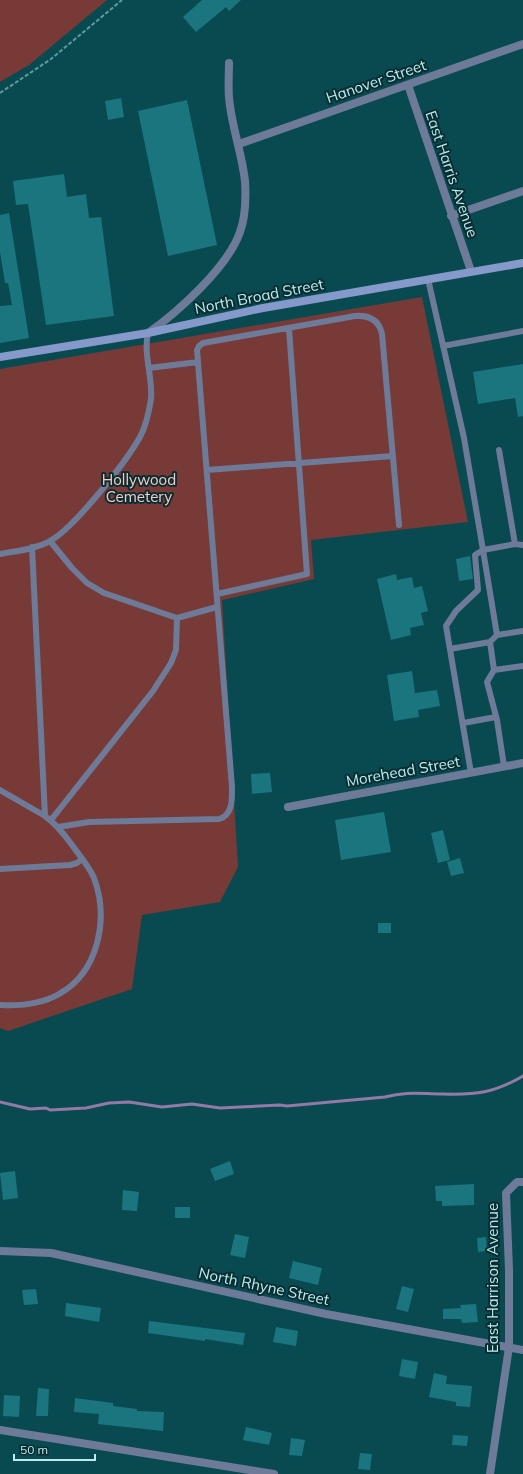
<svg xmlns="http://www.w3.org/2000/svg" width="523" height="1474" font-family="Mulish,sans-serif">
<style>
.green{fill:#783a36}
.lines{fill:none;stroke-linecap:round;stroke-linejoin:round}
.stream{stroke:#927aa4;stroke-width:3}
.building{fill:#1a757e}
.path{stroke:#619aa0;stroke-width:2;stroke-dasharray:4 2;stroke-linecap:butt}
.lane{stroke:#6d7b99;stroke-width:6}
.street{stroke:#6d7b99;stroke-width:8}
.secondary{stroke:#859aca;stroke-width:8}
.labels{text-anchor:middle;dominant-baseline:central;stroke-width:4;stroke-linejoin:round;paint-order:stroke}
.street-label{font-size:15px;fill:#bbecf2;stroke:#092e32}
.park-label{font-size:15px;fill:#fac9c4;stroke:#092e32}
</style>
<rect width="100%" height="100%" fill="#094a51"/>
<path class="green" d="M0,0h107l-78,65 -29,17z
M422,297l46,225 -157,18 3,39 -92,21 16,267 -18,35 -78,13 -10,74 -124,42 -8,-3v-659z"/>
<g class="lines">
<path class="stream" d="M0,1102l30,7 16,-1 4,2 36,-2 23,-5 20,-1 33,5 30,-3 28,4 60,-3 7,1 98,-9c22,-6 36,-3 58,-3 33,1 51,-1 80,-18"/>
</g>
<path class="building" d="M202,0h39l-12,11 -3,-4 -30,25 -13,-15z
M121,98l3,19 -16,3 -3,-19z
M187,100l30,145 -49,11 -30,-145z
M64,174l3,23 19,-3 3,24 12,-1 13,99 -68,9 -18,-121 -12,1 -3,-24z
M9,213l20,125 -29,5v-37l12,-1 -4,-22h-3l-5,-31v-37z
M523,364v52l-5,1 -3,-19 -37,6 -5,-32z
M470,556l3,23 -14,2 -3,-22z
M396,574l1,6 15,-3 2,11 8,-2 6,25 -7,2 3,12 -14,3 1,7 -20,5 -14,-61z
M412,671l3,22 22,-3 3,16 -22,4 1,7 -25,4 -7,-46z
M270,773l2,19 -20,2 -1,-20z
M384,812l7,40 -50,8 -6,-40z
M443,830l7,30 -12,3 -7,-30z
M460,858l4,15 -13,3 -4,-14z
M378,923h13v10h-13z
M230,1161l4,13 -19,7 -5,-12z
M15,1171l3,27 -15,2 -3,-27z
M474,1184v21l-32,1v-5h-6l-1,-15z
M123,1190l16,2 -2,19 -15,-1z
M175,1207h15v11h-15z
M235,1234l14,3 -4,21 -15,-3z
M486,1237l1,14 -9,1 -1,-14z
M293,1261l29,7 -4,17 -29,-7z
M402,1286l12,3 -6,23 -12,-3z
M36,1289l2,15 -14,1 -2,-15z
M66,1303l35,5 -2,14 -34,-6z
M476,1304l2,18 -16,1 -1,-4h-18v-10l18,-1 -1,-3z
M149,1321l96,12 -2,12 -38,-6v2l-57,-8z
M276,1327l22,4 -2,15 -23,-4z
M402,1359l16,3 -3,17 -16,-3z
M434,1373l13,3 -1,8 26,2 -2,21 -14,-1v-4l-27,-5z
M38,1388l11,1 -1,27h-12z
M4,1395l16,1 -1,21 -16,-1z
M75,1398l38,5v3l24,3v2l27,1 -1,19 -65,-7 1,-10 -25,-2z
M246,1427l26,6 -3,12 -26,-5z
M453,1435l15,1 -1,10 -15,-1z
M291,1438l14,2 -3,16 -13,-1z
M360,1453l12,1 -2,16 -12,-1z"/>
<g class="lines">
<path class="path" d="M0,93l51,-34 71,-59"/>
<path class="lane" d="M428,279l36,159 19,112 -8,5 3,35 -22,21 -10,15 25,147
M443,346l80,-15
M149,368l49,-6
M499,450l16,94
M207,470l186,-14
M50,541l22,27 15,15 17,10 73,25 40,-11
M0,554c16,-3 36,-5 50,-13 24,-13 76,-79 90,-104 6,-11 9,-25 11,-38 2,-22 -8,-45 -3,-66
M217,594l90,-20 -18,-245
M497,635l-14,-85 32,-6 8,1
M450,649l40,-7
M494,670l29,-4
M463,723l33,-6
M504,766l-7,-46 -10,-38 7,-12 -4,-28 7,-7 26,-4
M0,790l45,26
M51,820l102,-129 18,-28 5,-13 1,-32
M58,827l31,-5 130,-3c14,-4 13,-20 13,-32l-35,-437 2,-4 4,-3 152,-27c14,-1 24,4 27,18l17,191
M0,869l70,-4 7,-2 5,-4
M0,1005c20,1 42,-1 59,-11 40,-22 50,-76 35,-116 -5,-12 -15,-23 -22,-33 -8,-11 -16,-21 -27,-29l-13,-269"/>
<path class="street" d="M408,85l63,186
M239,144l284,-100
M451,216l72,-25
M148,333c30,-21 80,-66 92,-101 6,-16 6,-34 5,-51 -3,-28 -14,-56 -16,-84 -1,-11 0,-23 0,-34
M288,807l235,-44
M0,1251l51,2 275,61 197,36
M0,1430l274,44
M490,1474l19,-127v-77l-3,-77 11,-11h6"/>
<path class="secondary" d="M0,357l148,-24 115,-25 260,-45"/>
</g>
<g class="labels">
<g class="street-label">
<text transform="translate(376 81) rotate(-19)">Hanover Street</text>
<text transform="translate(452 174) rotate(71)">East Harris Avenue</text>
<text transform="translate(259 296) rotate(-11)">North Broad Street</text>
<text transform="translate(403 771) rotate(-10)">Morehead Street</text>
<text transform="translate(492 1278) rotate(-90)">East Harrison Avenue</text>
<text transform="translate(264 1286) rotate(12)">North Rhyne Street</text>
</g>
<g class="park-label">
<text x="139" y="479">Hollywood<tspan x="139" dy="17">Cemetery</tspan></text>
</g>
</g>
<path d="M14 1454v6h81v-6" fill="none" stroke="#bbecf2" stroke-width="2"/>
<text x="20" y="1454" font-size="12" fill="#bbecf2" stroke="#092e32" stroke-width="3" paint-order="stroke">50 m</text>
</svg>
